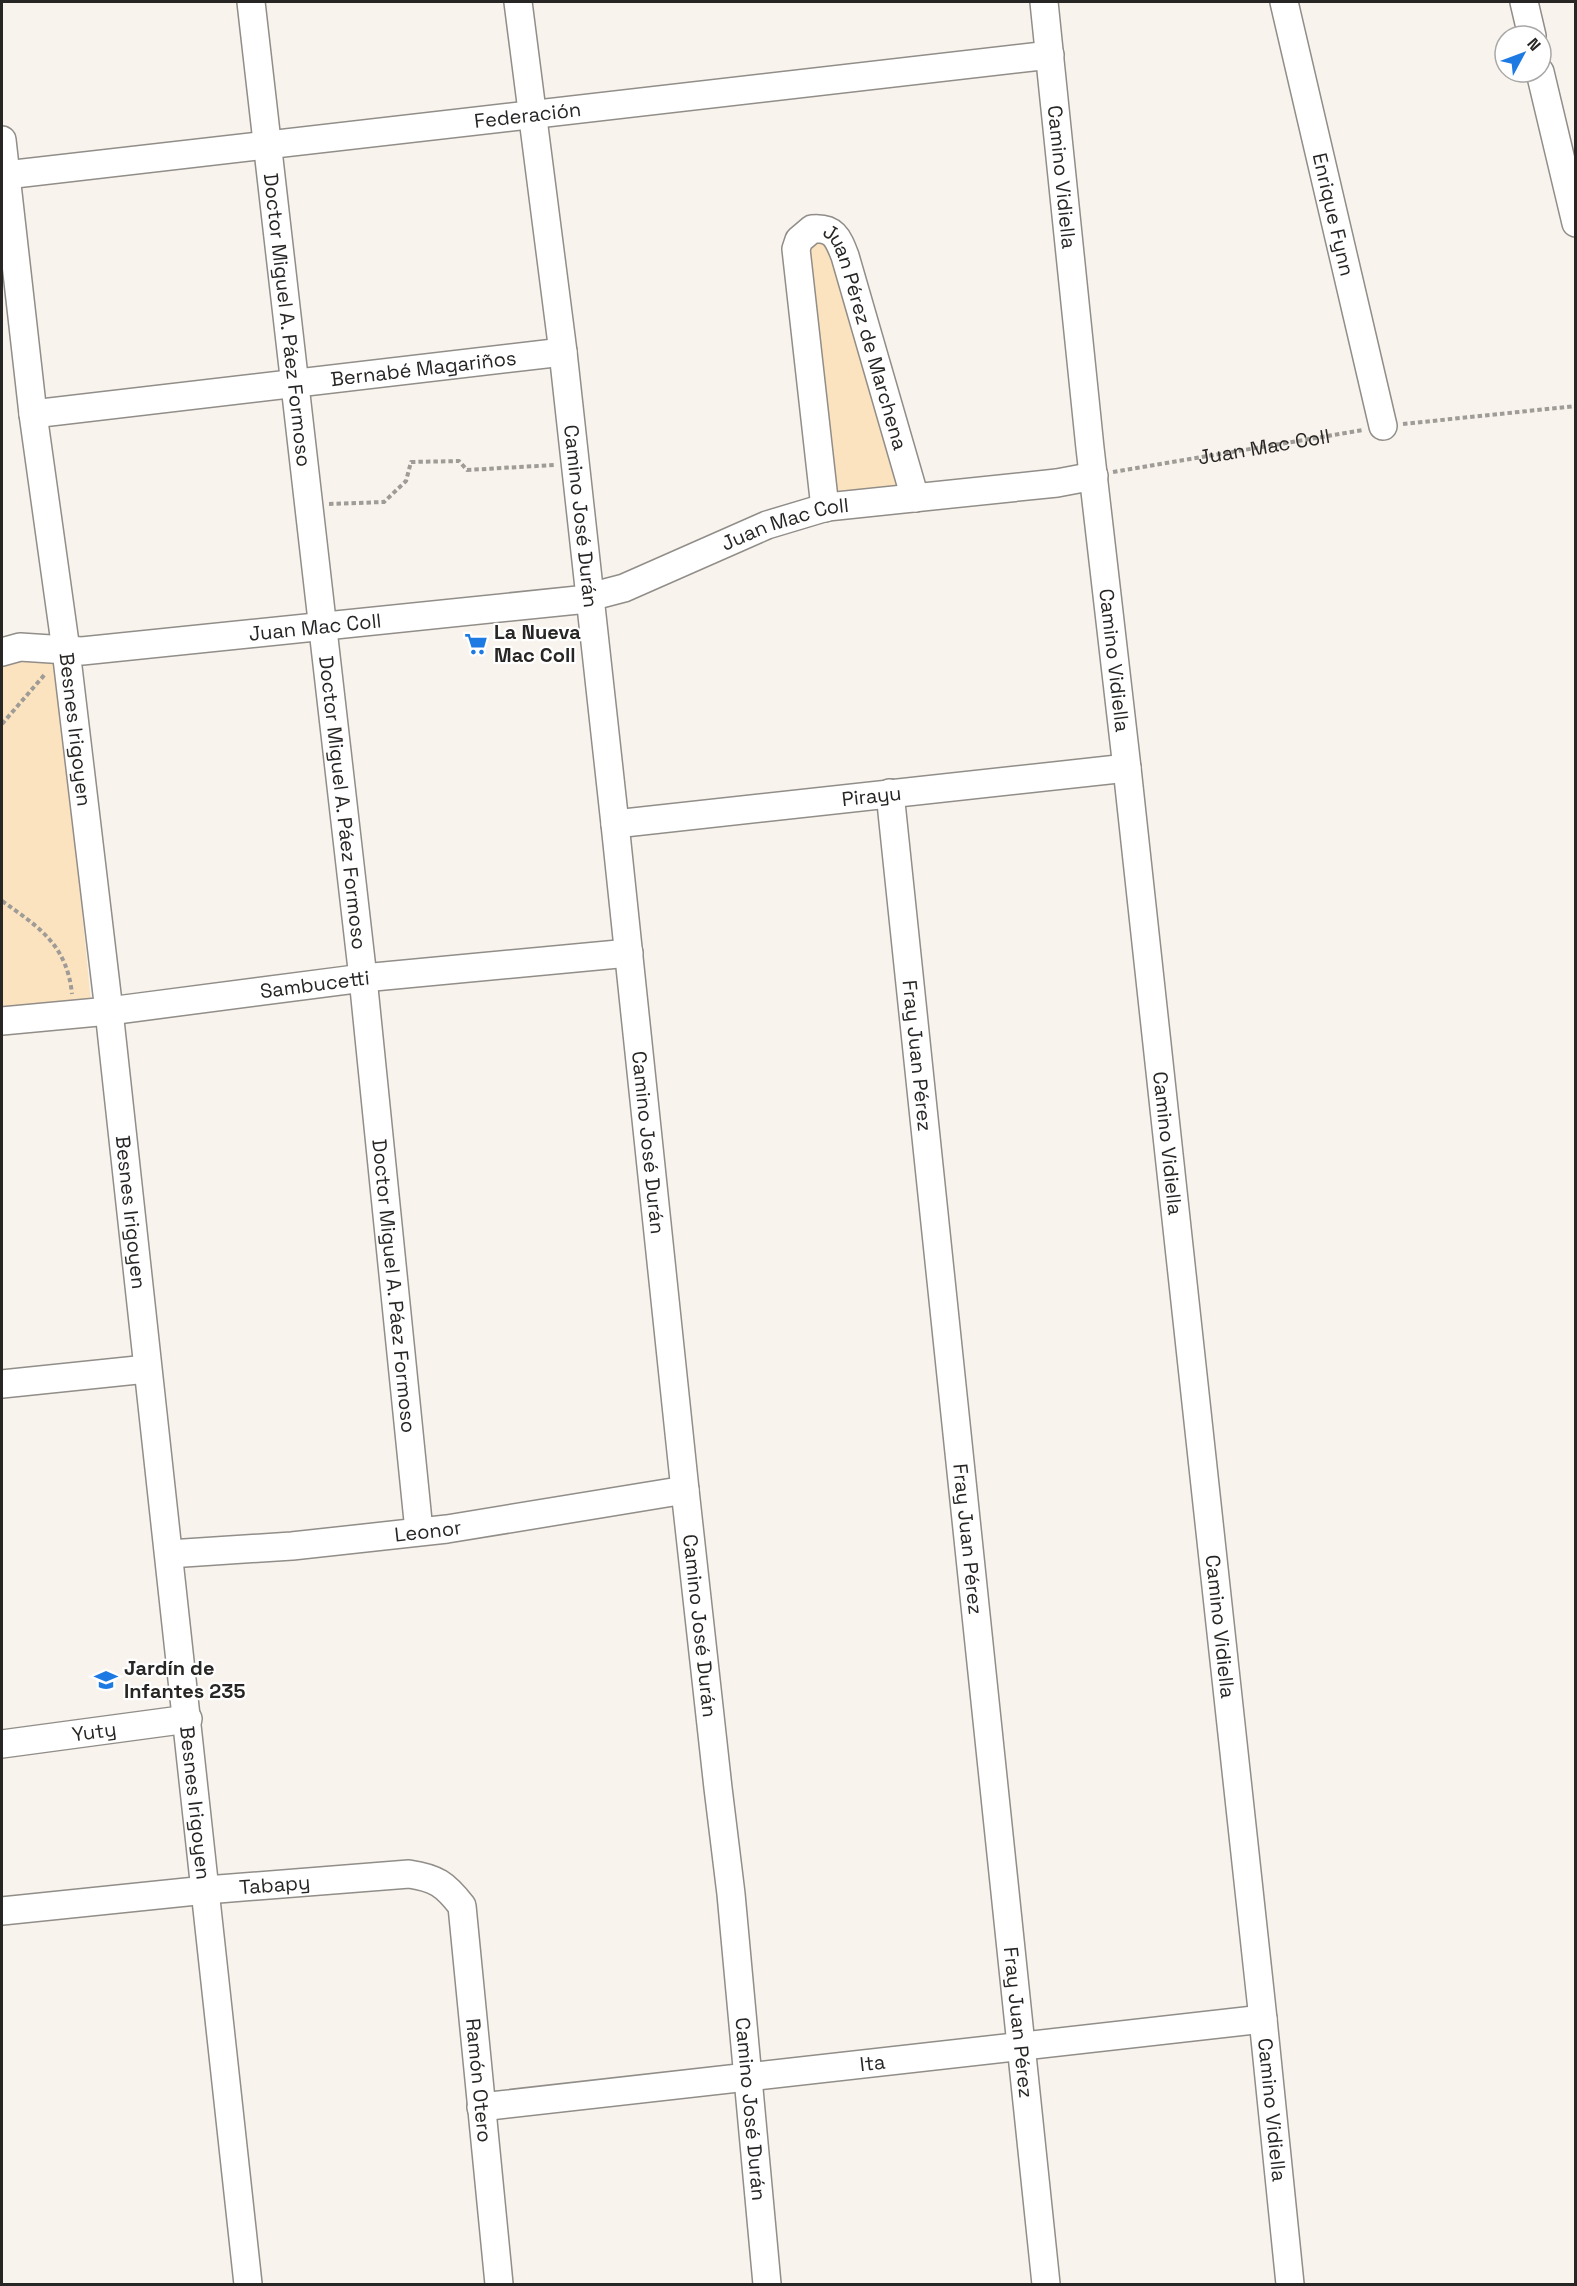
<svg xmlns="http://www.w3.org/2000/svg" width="1577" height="2286" font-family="'Space Grotesk',sans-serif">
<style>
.green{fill:#fce3c0}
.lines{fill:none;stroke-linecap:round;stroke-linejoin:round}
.minor-casing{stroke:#918d88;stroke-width:30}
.path{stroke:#9f9c97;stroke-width:4;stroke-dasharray:4.5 3;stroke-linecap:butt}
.minor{stroke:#fff;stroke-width:27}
.labels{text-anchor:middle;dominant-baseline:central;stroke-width:4.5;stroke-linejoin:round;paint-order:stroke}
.street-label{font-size:20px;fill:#282624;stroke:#fff}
.poi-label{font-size:20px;font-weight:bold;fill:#282624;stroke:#fff;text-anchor:start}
</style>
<rect width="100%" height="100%" fill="#f8f3ed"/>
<path class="green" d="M812,238h15l72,247 -3,3 -60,5 -35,-231z
M45,657l10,6 3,7 33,332 -89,13v-353z"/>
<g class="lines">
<g class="minor-casing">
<g id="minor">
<path id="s2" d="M251,2l112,976 56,553"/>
<path id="s3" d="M518,2l45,350 52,472 70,666 33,298 13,106 36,390"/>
<path id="s4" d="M1044,2l46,446 37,320 136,1251 27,265"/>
<path id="s5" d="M1284,2l99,424"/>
<path d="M1524,2l8,34"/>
<path d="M1540,72l36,151"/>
<path id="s6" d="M2,140l31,274 33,236 43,361 139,1273"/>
<path id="s7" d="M6,175l1044,-120"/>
<path id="s8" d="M33,414l530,-62"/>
<path id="s9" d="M825,508l-29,-259 3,-9 13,-11c22,-2 26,9 33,27l70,242"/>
<path id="s10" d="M2,652l18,-5 62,4 496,-51 46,-12 143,-63 60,-18 230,-24 37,-7"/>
<path id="s11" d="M890,793l156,1491"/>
<path id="s12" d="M615,824l512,-56"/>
<path id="s13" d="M2,1021l107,-10 254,-33 266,-25"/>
<path d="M2,1384l145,-15"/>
<path id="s14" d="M169,1554l123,-8 155,-17 238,-39"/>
<path id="s15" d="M2,1744l186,-25"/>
<path id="s16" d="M2,1911l204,-21 203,-16c27,4 36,10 53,32l37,378"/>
<path id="s17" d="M481,2107l782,-88"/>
</g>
</g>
<g class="path">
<path d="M1403,424l173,-18"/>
<path id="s1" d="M1113,472l250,-42"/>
<path d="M329,504l55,-2 22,-21 5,-19 48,-1 8,9 87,-5"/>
<path d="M2,724l44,-51"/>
<path d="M2,901c37,26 65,44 70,93"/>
</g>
<use href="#minor" class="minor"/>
</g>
<defs>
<g id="supermarket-bare" transform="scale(1.8)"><path d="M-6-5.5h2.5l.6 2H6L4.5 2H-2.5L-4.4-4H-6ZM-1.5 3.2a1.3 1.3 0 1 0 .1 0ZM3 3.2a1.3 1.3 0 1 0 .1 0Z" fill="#1e7ae3" stroke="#fff" stroke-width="2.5" paint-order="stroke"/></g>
<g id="school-bare" transform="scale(1.8)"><path d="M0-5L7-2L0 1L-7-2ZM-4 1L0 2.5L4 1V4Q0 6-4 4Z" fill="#1e7ae3" stroke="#fff" stroke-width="2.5" paint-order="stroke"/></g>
</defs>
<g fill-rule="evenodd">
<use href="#supermarket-bare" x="476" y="644"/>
<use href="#school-bare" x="106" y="1680"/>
</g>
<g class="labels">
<g class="street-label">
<text stroke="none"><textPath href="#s7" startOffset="525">Federación</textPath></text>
<text stroke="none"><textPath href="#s4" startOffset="176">Camino Vidiella</textPath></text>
<text stroke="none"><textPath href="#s5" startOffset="218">Enrique Fynn</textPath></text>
<text stroke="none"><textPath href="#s2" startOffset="320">Doctor Miguel A. Páez Formoso</textPath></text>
<text stroke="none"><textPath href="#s9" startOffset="418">Juan Pérez de Marchena</textPath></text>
<text stroke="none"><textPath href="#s8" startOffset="393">Bernabé Magariños</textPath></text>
<text stroke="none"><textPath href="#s1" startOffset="153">Juan Mac Coll</textPath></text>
<text stroke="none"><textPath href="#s3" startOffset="518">Camino José Durán</textPath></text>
<text stroke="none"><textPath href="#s10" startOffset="801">Juan Mac Coll</textPath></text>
<text stroke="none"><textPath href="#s10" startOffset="315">Juan Mac Coll</textPath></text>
<text stroke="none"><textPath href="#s4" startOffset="662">Camino Vidiella</textPath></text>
<text stroke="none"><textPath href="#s6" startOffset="594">Besnes Irigoyen</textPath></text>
<text stroke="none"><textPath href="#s12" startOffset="258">Pirayu</textPath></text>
<text stroke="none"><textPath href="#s2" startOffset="806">Doctor Miguel A. Páez Formoso</textPath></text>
<text stroke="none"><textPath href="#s13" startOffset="315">Sambucetti</textPath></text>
<text stroke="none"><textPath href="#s11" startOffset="264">Fray Juan Pérez</textPath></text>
<text stroke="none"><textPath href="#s3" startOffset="1148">Camino José Durán</textPath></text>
<text stroke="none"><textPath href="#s4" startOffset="1148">Camino Vidiella</textPath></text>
<text stroke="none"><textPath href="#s6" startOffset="1080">Besnes Irigoyen</textPath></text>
<text stroke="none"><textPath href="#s2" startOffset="1292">Doctor Miguel A. Páez Formoso</textPath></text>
<text stroke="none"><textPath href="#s14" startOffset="260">Leonor</textPath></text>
<text stroke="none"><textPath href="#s11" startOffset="750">Fray Juan Pérez</textPath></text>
<text stroke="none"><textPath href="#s3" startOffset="1634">Camino José Durán</textPath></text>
<text stroke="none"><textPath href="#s4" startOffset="1634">Camino Vidiella</textPath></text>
<text stroke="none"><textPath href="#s15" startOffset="93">Yuty</textPath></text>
<text stroke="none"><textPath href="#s6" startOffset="1674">Besnes Irigoyen</textPath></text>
<text stroke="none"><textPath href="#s16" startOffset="274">Tabapy</textPath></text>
<text stroke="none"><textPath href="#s11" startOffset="1236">Fray Juan Pérez</textPath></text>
<text stroke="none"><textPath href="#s17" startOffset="394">Ita</textPath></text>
<text stroke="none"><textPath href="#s16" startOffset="648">Ramón Otero</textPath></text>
<text stroke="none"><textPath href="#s3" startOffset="2120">Camino José Durán</textPath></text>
<text stroke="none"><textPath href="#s4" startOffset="2120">Camino Vidiella</textPath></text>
</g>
<g class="poi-label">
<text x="494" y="632">La Nueva<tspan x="494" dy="23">Mac Coll</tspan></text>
<text x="124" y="1668">Jardín de<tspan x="124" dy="23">Infantes 235</tspan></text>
</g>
</g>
<rect width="1577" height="2286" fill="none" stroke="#282624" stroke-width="6"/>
<g transform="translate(1523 54) rotate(49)"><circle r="28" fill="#ffffff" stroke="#a9a8a7" stroke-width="1.5"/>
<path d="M0-4.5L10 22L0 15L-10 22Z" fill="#1e7ae3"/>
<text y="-9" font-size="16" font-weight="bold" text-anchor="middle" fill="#282624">N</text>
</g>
</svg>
